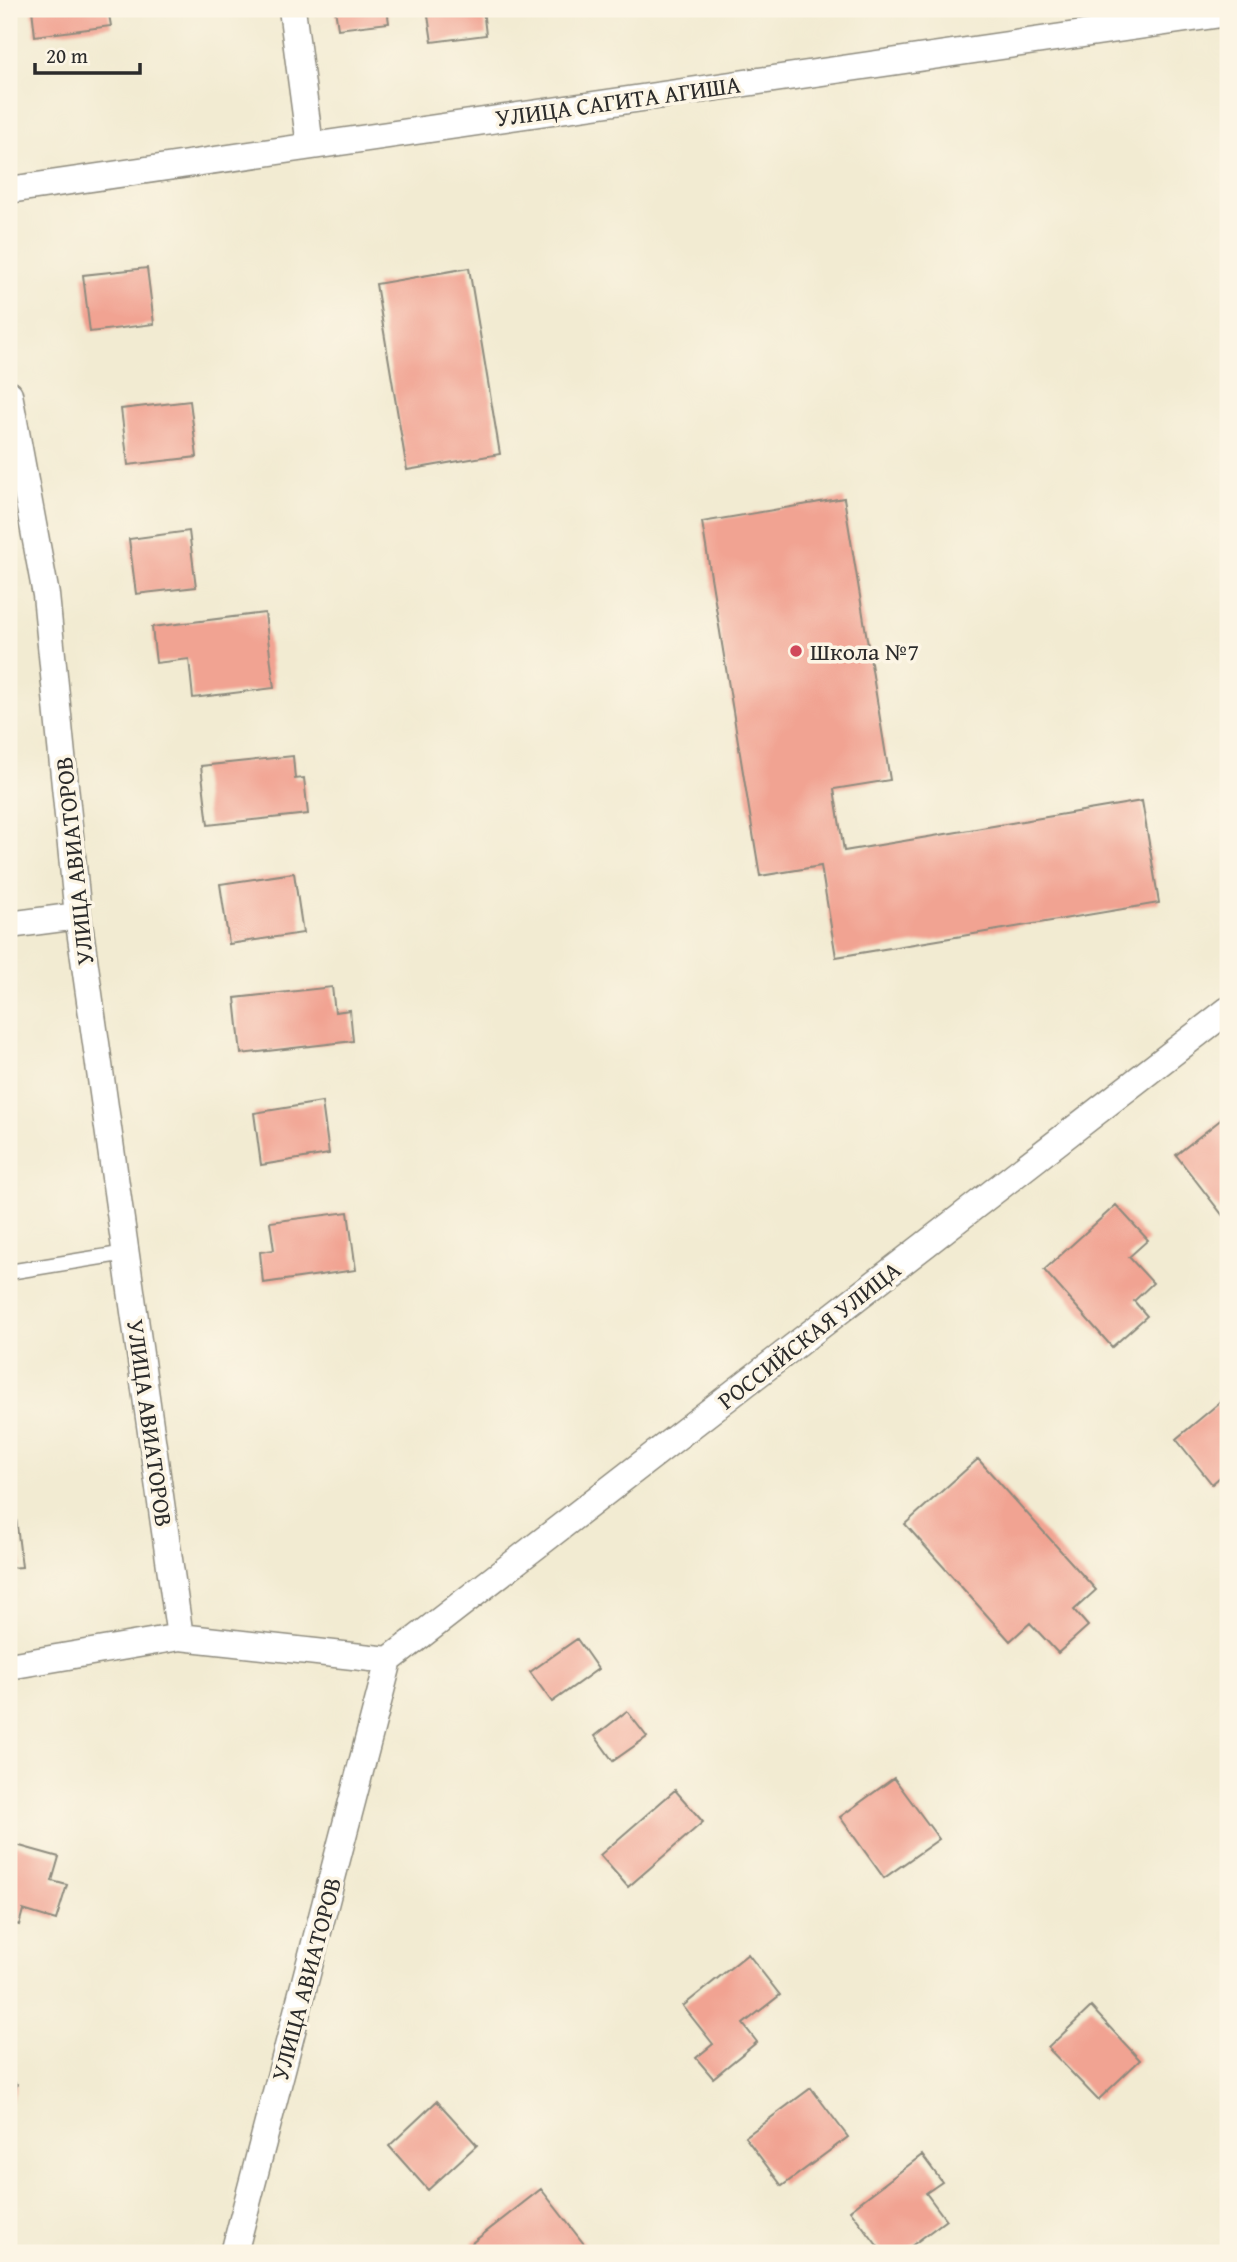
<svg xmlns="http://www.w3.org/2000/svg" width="1237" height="2262" font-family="'Gentium Book Plus',serif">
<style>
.building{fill:#f1a392}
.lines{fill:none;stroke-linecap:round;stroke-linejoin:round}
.lane-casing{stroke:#8e8b7e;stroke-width:17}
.street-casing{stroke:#8e8b7e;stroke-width:29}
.lane{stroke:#fff;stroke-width:14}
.street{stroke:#fff;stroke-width:26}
.poi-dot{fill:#d1495b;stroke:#fcf5e5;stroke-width:2.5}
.labels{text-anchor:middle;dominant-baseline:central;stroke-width:7;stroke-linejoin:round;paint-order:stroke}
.street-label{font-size:24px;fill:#2b2b2b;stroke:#fcf5e5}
.poi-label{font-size:24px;fill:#2b2b2b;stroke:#fcf5e5;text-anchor:start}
</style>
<rect width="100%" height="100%" fill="#fcf5e5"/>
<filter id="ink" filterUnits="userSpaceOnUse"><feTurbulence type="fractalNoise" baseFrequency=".0143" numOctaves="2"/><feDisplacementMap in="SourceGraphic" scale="14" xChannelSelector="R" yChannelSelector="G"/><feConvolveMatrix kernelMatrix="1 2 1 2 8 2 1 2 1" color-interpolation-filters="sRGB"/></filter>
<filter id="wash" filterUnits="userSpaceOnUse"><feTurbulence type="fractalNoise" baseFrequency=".00686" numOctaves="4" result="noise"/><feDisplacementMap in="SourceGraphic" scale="28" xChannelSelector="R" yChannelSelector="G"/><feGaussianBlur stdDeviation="1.57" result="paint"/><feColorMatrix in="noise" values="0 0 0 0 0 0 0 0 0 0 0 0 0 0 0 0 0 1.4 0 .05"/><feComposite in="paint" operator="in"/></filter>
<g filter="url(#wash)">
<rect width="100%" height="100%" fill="#f2ebd2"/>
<g id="blocks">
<path class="building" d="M32,9h76l3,17 -76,10z
M335,9h52l2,14 -51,6z
M427,9h56l3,26 -54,7z
M147,268l7,56 -64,8 -7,-57z
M469,268l31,186 -93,16 -31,-186z
M190,401l7,56 -69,8 -7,-56z
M844,498l46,282 -56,9 10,62 298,-50 17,102 -323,54 -15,-91 -61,10 -58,-354z
M189,531l7,56 -60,7 -7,-55z
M265,613l9,75 -81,10 -4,-39 -33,4 -4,-36z
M293,756l2,23 9,-1 4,36 -100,11 -7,-59z
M294,873l9,60 -74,11 -9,-60z
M332,987l3,25 15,-2 3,31 -112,13 -6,-56z
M322,1102l7,52 -68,11 -7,-52z
M1228,1114v100l-4,3 -48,-62z
M1116,1205l32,35 -19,17 24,26 -19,18 13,15 -35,31 -68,-77z
M348,1212l8,58 -93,13 -3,-31 14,-2 -4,-28z
M1225,1398l3,3v69l-16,14 -36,-45z
M978,1459l118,131 -22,20 14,16 -30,27 -28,-30 -20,18 -105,-117z
M13,1492l9,75 -13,1v-75z
M577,1639l21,30 -46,33 -22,-30z
M627,1711l20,26 -34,24 -18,-25z
M894,1778l45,61 -55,39 -44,-61z
M675,1790l28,32 -75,65 -28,-32z
M9,1843l50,14 -7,24 15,4 -11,35 -33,-10 -4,15 -10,-3z
M748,1954l32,41 -37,29 14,18 -44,36 -17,-20 17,-14 -30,-38z
M1091,2007l49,53 -42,40 -50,-52z
M9,2081l8,3 -8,24z
M811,2088l37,49 -66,49 -37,-49z
M437,2101l40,44 -49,45 -39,-44z
M922,2155l20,27 -16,11 20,27 -44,33h-19l-33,-43z
M541,2189l50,64h-110l-9,-10z"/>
</g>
</g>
<g filter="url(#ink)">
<use href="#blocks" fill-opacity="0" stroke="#8e8b7e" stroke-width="2"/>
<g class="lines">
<g class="lane-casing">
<path id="lane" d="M9,1272l117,-19"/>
</g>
<g class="street-casing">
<path id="street" d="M292,9l18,137
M9,190l1219,-177
M9,394l37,201 32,321 102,721 209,23 -155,593
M9,925l69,-9
M389,1660l839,-650
M9,1666l171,-29"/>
</g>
<use href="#lane" class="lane"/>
<use href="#street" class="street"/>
</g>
</g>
<circle class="poi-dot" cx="796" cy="651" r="7"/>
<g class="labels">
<g class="street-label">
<text transform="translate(618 101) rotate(-8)">УЛИЦА САГИТА АГИША</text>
<text transform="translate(74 861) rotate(-96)">УЛИЦА АВИАТОРОВ</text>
<text transform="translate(809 1335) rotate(-38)">РОССИЙСКАЯ УЛИЦА</text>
<text transform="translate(150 1423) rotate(82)">УЛИЦА АВИАТОРОВ</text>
<text transform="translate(306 1979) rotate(-75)">УЛИЦА АВИАТОРОВ</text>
</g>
<g class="poi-label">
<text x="810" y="651">Школа №7</text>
</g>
</g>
<rect width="1237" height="2262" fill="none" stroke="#fcf5e5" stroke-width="35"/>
<path d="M35 63v10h105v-10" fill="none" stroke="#2b2b2b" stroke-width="3.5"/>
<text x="46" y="63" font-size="21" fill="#2b2b2b" stroke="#fcf5e5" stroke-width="5" paint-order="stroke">20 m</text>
</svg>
